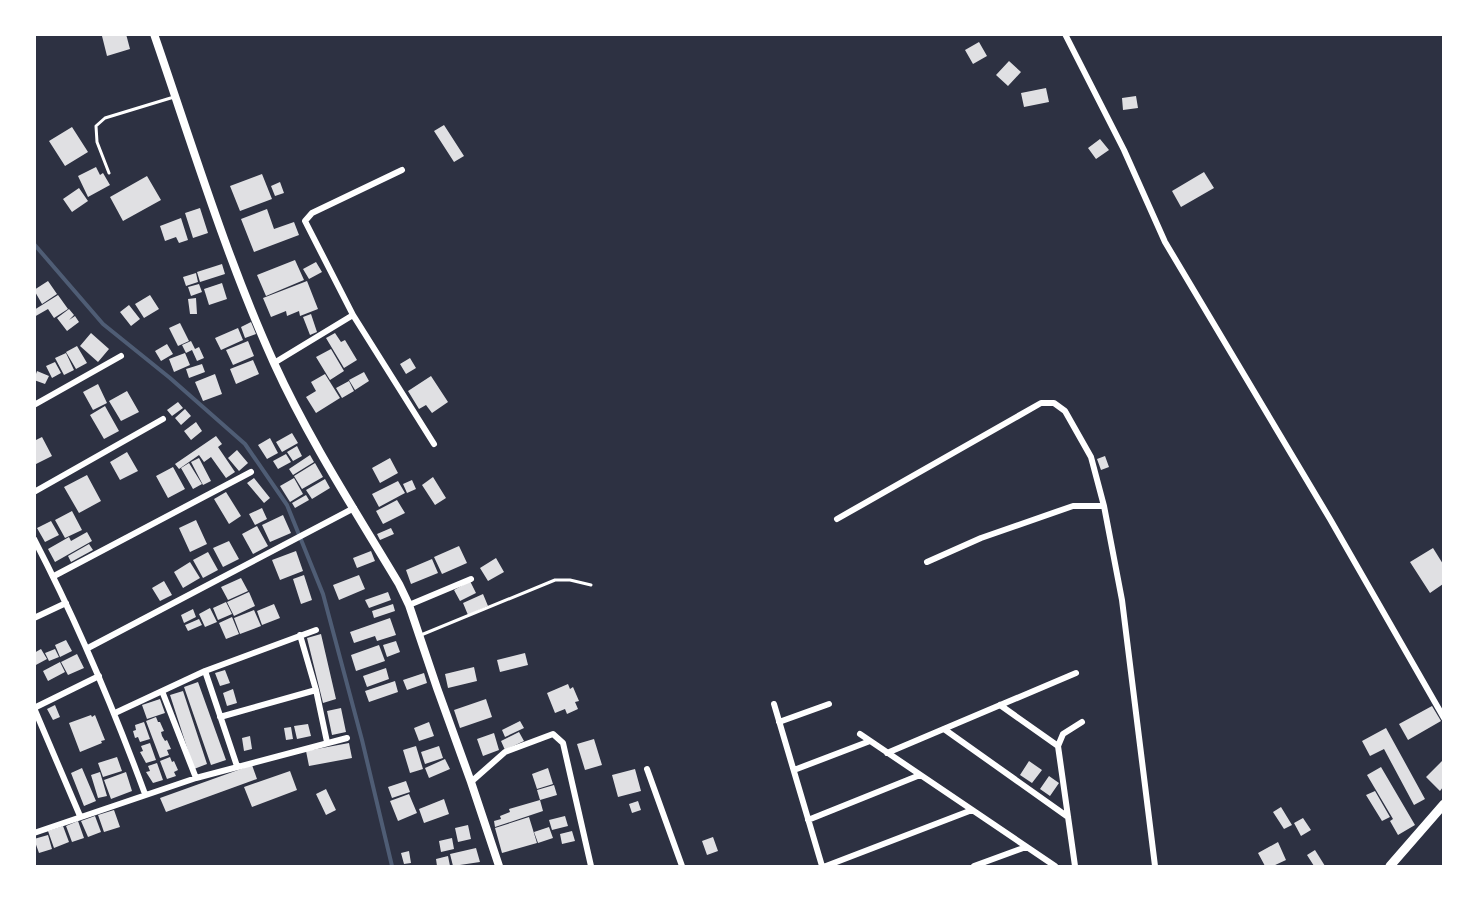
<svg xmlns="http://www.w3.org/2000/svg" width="1478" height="901" font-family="'Asap Condensed',sans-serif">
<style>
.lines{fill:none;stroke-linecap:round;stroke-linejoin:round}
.stream{stroke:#4f5d75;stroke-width:4}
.building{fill:#e0e0e3}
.service{stroke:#fff;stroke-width:3}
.minor{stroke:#fff;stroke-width:6}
.tertiary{stroke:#fff;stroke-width:8}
.secondary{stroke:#fff;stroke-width:9}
</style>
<rect width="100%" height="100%" fill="#2d3142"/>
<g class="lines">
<path class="stream" d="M34,244l69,80 67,54 75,66 42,61 36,89 39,146 30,126"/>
</g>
<path class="building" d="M109,34h17l4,15 -23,7 -5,-20z
M979,42l8,14 -14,8 -8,-14z
M1009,61l12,11 -13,14 -12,-11z
M1046,88l3,14 -25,5 -3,-14z
M1136,96l2,12 -15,2 -1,-12z
M444,125l20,31 -10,6 -20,-31z
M72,127l16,25 -23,14 -16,-25z
M1100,139l9,11 -13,9 -8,-11z
M96,167l4,8 3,-2 7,12 -22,12 -10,-21z
M1204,172l10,16 -33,19 -9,-16z
M262,174l10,25 -32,12 -10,-25z
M147,176l14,24 -38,21 -13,-24z
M280,182l4,11 -9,3 -4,-10z
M79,188l9,13 -16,11 -9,-13z
M200,208l8,25 -15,5 -8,-25z
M267,209l7,20 20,-7 5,13 -45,17 -13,-33z
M181,218l7,22 -9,3 -3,-6 -11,4 -5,-15z
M295,260l9,20 -38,16 -9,-21z
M316,262l6,10 -13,7 -6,-10z
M222,264l3,10 -25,8 -3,-10z
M196,273l2,9 -12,4 -3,-9z
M48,281l9,13 -15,10 -8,-14z
M307,281l11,28 -18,7 -1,-5 -12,5 -1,-5 -15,6 -8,-19z
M222,283l5,16 -18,6 -5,-16z
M199,284l3,8 -11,4 -3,-9z
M58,295l10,14 -14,9 -6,-9 -14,8v-7z
M150,295l9,14 -15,9 -9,-14z
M196,298l1,16h-7l-2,-15z
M129,305l11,14 -9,7 -11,-14z
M69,309l5,6 -5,5 6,-4 4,6 -12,9 -10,-13z
M311,314l6,18 -7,3 -7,-18z
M251,322l5,12 -11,4 -4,-11z
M180,323l9,18 -11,5 -9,-18z
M238,328l5,12 -22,10 -6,-12z
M91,333l18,16 -11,13 -18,-16z
M335,333l6,9 4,-2 12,20 -13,8 -18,-30z
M191,341l4,8 4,-2 5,11 -7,3 -5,-11 -6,3 -4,-8z
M248,341l6,15 -21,9 -7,-15z
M167,344l6,10 -12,7 -6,-10z
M77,346l10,17 -11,6 -10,-17z
M331,349l13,22 -14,9 -14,-23z
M66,353l8,17 -10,5 -9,-17z
M185,353l5,12 -16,7 -5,-13z
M410,358l6,10 -10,6 -6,-10z
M253,360l6,14 -23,10 -6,-15z
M55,362l6,11 -9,5 -6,-12z
M202,364l3,8 -16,6 -3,-9z
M37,371l12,5 -4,8 -11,-4z
M364,372l5,9 -14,9 -6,-10z
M215,374l7,20 -19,7 -8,-19z
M325,374l15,24 -24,15 -10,-16 10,-6 -5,-9z
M431,376l17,26 -16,11 -6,-8 -7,4 -11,-18z
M349,381l5,10 -12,7 -6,-10z
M98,384l9,19 -14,7 -10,-18z
M127,391l12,21 -18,9 -12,-20z
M178,402l5,6 -11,8 -5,-6z
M105,406l14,25 -15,8 -14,-24z
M185,409l6,7 -10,9 -6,-7z
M196,422l6,9 -11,9 -7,-9z
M292,433l6,10 -16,9 -6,-10z
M216,436l6,8 -4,3 17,25 -9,6 -15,-21 -7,5 -5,-7 -20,14 -4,-5z
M42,437l10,19 -18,9v-24z
M270,438l8,15 -11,6 -9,-14z
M297,446l5,10 -9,5 -6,-9z
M237,450l11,13 -9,8 -11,-13z
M127,452l11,19 -18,9 -10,-18z
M286,454l5,8 -13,7 -5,-8z
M310,455l4,7 -21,13 -4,-6z
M1105,456l4,11 -8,3 -4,-11z
M199,458l12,23 -8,4 -12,-23z
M390,458l8,15 -18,10 -8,-15z
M189,463l13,21 -9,5 -12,-21z
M315,463l8,14 -21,12 -8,-13z
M173,467l12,22 -17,9 -12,-22z
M87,475l14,26 -22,12 -15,-26z
M433,477l13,21 -11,7 -13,-20z
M254,478l16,20 -6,5 -17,-20z
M294,478l9,16 -13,8 -10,-16z
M325,479l5,9 -18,11 -6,-9z
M412,480l4,9 -9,4 -4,-9z
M398,481l7,12 -26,14 -7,-13z
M226,492l15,24 -12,8 -15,-25z
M306,495l3,5 -14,8 -3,-5z
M397,500l8,13 -22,11 -7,-13z
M262,508l5,11 -12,6 -6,-11z
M72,511l10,19 -17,8 -10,-18z
M283,515l8,18 -21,9 -8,-17z
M196,520l11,24 -17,8 -11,-24z
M51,521l8,14 -14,7 -8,-14z
M257,526l11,20 -15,8 -11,-20z
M391,528l3,6 -14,6 -3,-6z
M87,532l5,9 -37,21 -7,-13 21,-12 2,4z
M229,541l10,18 -16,8 -10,-19z
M89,544l4,6 -22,12 -3,-6z
M459,546l8,17 -25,11 -8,-17z
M1433,548l10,16v20l-13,9 -20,-31z
M296,551l7,20 -23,9 -8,-20z
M371,551l4,10 -18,7 -4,-10z
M208,552l10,18 -15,8 -10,-18z
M496,558l8,14 -16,9 -8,-13z
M432,559l6,14 -27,11 -5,-14z
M190,562l10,16 -17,10 -9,-16z
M304,575l8,25 -11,4 -8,-25z
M359,575l6,14 -26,11 -6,-15z
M241,578l7,13 -20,9 -7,-13z
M164,581l8,14 -12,6 -8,-13z
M470,581l6,12 -16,8 -6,-11z
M249,592l6,14 -21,10 -7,-14z
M388,592l3,8 -22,8 -4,-8z
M483,594l5,12 -20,9 -5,-12z
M226,602l6,12 -14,6 -5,-12z
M274,604l6,14 -18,7 -5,-14z
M393,604l2,7 -21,7 -2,-7z
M210,608l7,14 -12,5 -6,-13z
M193,609l3,8 -12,6 -3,-8z
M254,610l7,16 -21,8 -6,-16z
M232,617l7,17 -13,5 -7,-16z
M390,618l6,17 -19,6 -2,-5 -21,7 -4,-11z
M199,619l3,6 -14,6 -3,-6z
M321,634l15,65 -13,4 -16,-65z
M66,640l6,11 -12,6 -5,-12z
M396,641l4,11 -13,5 -4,-12z
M379,645l6,16 -29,10 -5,-16z
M41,649l6,10 -13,7v-13z
M55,649l4,8 -10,4 -4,-8z
M525,653l3,12 -28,7 -3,-12z
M77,654l7,14 -16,7 -7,-13z
M60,662l5,10 -17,9 -5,-10z
M474,667l3,14 -29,7 -3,-14z
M386,668l3,11 -22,8 -4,-11z
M225,670l5,13 -10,3 -5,-13z
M424,673l3,10 -20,7 -4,-10z
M395,681l3,11 -29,10 -4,-11z
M198,682l28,78 -15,5 -27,-78z
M568,684l2,5 3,-2 6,14 -4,1 3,7 -11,5 -2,-5 -10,4 -8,-20z
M233,689l4,14 -10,3 -4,-13z
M183,691l24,73 -13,5 -24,-74z
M160,699l5,14 -18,6 -5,-14z
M486,699l6,18 -32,11 -6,-18z
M55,705l5,12 -7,3 -6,-11z
M1432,706l9,15 -33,19 -9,-16z
M341,708l5,24 -14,3 -5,-24z
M91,715l1,2 3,-2 10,25 -4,1 1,2 -22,9 -11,-29z
M156,717l2,5h2l4,9 -3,1 1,4 3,5 2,-1 4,9 -4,1 2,5 -9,3 -14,-37z
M520,721l4,7 -19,9 -3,-7z
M144,722l6,17 -10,3 -2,-5 -3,1 -2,-7 3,-1 -1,-5z
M429,722l5,14 -15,5 -5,-13z
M308,724l3,12 -14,3 -3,-13z
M291,727l2,12 -7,1 -2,-12z
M1386,728l39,71 -11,6 -30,-56 -14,7 -8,-15z
M519,732l5,9 -19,9 -4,-9z
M494,733l5,17 -16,6 -6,-17z
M250,736l2,13 -8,2 -2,-13z
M594,739l8,26 -17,5 -8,-26z
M150,743l6,17 -10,3 -6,-11 3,-1 -2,-5z
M349,743l3,15 -43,8 -3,-15z
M416,746l7,23 -13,4 -7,-23z
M439,746l4,12 -18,6 -4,-12z
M117,757l5,14 -19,6 -5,-14z
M170,757l2,5 2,-1 4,9 -4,2 2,4 -9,3 -7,-18z
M445,759l5,10 -21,9 -4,-10z
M1443,760v27l-3,4 -14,-14z
M1029,761l13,9 -10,13 -12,-8z
M157,763l6,17 -10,3 -7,-11 4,-1 -2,-5z
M252,765l5,14 -91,33 -6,-14z
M1381,767l34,58 -17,10 -8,-14 3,-2 -26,-44z
M82,768l14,33 -12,5 -13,-33z
M548,768l5,16 -16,5 -5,-15z
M635,769l6,22 -23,6 -6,-22z
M290,771l7,19 -45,17 -8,-20z
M100,772l7,24 -9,2 -7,-23z
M126,772l6,19 -21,8 -7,-19z
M1049,776l10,7 -9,13 -10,-7z
M406,781l4,11 -18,6 -4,-11z
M554,785l3,10 -17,5 -3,-10z
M326,789l10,21 -10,5 -10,-21z
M1375,791l15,26 -8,4 -16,-26z
M409,794l8,19 -19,8 -8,-20z
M444,799l5,15 -25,9 -5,-14z
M540,800l3,11 -48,16 -1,-6 7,-2 -1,-3 10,-4 -1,-3z
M638,801l3,9 -9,3 -3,-9z
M1281,807l11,18 -8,4 -11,-17z
M114,810l6,17 -16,5 -6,-17z
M95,816l6,16 -13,5 -7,-16z
M565,816l3,10 -16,4 -3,-10z
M529,817l8,26 -35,10 -7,-25z
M1303,818l8,12 -10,6 -7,-13z
M78,821l6,17 -12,4 -6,-16z
M468,825l3,14 -13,3 -3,-14z
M63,826l6,16 -15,6 -6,-17z
M549,827l4,11 -15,5 -4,-11z
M572,831l3,10 -13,3 -2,-10z
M48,835l4,14 -13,4 -5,-14z
M713,837l5,14 -11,4 -5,-14z
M452,838l2,11 -13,3 -2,-11z
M1278,842l8,18 -13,6h-8l-7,-13z
M476,848l4,14 -27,4 -3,-12z
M1315,850l10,16h-11l-7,-11z
M409,851l2,12 -7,1 -3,-11z
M448,856l2,10h-13l-1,-7z"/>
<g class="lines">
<path class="service" d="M109,173l-12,-31 -1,-16 9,-8 69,-21
M421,635l134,-55h15l21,5"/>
<path class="minor" d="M1065,34l59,116 41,92 165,277 114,199
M402,170l-90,43 -7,8 48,94 81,129
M274,363l79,-48
M34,405l87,-49
M34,492l129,-73
M837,519l204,-116h13l11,8 26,46 13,49
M34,539c43,83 79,168 111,255
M927,562l54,-24 92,-32h31l18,94 33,266
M54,576l197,-104
M409,605l62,-26
M34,618l32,-15
M300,635l16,55 11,52
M88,648l266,-140
M205,671l32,95
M162,691l34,87
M774,704l48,162
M1000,705l58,41
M34,708l46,108
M34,708l65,-32
M115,713l90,-42 111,-41
M220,717l96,-27
M779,722l50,-18
M944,729l124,88
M860,734l195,132
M887,753l189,-80
M647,769l35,97
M794,770l76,-29
M471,782l34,-30 48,-18 10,9 28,123
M808,820l112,-45
M34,833l162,-55 151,-40
M826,866l146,-56
M974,866l52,-19
M1075,866l-17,-120 5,-12 19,-12"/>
<path class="tertiary" d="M154,34c38,110 72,223 120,329 35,77 82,149 125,221l10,21 28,83 34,94 28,84"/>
<path class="secondary" d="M1390,866l54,-62"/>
</g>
<rect width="1478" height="901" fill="none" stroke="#ffffff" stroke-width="72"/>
</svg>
